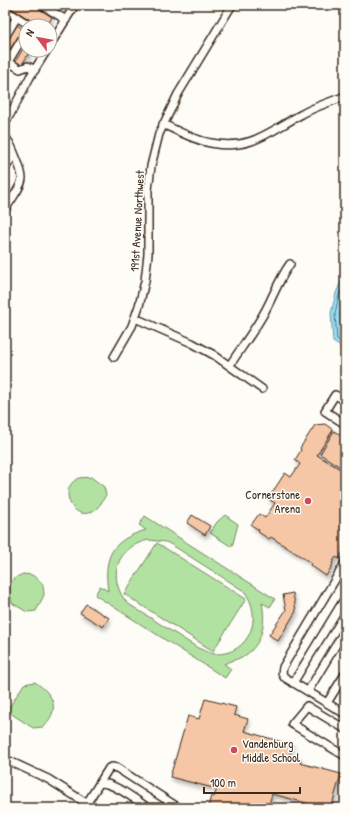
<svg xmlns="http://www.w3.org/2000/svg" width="350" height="813" font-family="'Patrick Hand',sans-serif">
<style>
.green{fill:#b2e2a2;stroke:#768660;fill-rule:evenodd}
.water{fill:#94ddf6;stroke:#7095a0}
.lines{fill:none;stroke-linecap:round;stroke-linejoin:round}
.shore{stroke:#5f7274;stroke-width:1}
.building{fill:#f6c7a6;stroke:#3b2a1e;filter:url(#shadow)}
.minor-casing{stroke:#3b2a1e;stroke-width:10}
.minor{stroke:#fdfcf7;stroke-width:7}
.poi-dot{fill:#d1495b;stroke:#fdfcf7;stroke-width:1.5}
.labels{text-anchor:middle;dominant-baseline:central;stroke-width:3;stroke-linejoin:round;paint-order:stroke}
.street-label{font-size:12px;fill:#3b2a1e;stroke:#fdfcf7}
.poi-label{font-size:12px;fill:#3b2a1e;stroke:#fdfcf7;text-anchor:end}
</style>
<defs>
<filter id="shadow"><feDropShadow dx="2" dy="3.5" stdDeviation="2" flood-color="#0004"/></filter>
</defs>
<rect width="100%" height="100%" fill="#fdfcf7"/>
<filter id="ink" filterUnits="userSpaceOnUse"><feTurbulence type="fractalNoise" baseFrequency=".025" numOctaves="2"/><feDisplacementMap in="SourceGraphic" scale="8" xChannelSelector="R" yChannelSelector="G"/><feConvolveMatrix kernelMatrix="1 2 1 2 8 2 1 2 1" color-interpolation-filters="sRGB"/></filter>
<g filter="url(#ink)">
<path class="green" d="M91,477l13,10 2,8c-3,4 -5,10 -9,13 -22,20 -42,-20 -18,-30 4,-1 8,0 12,-1z
M225,515l13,9 -6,23 -22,-14 7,-11z
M145,516l130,83 -5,8 -8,-4c4,18 1,42 -18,53 -6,3 -13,5 -20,8l7,5 -6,9 -130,-83 5,-9 8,5c-5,-35 4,-51 38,-61l-7,-5zM149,540l17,2 6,3 72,46c20,25 6,64 -29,63 -6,-1 -12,-4 -17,-6l-71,-45c-21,-26 -10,-57 22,-63z
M157,543l89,56 -33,52 -89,-57z
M23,574l9,1 6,4 5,6 1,10 -8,16 -9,1 -15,-9c-3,-14 -5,-23 11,-29z
M35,682c19,13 26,27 8,45l-10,1 -26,-17 17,-27z"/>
<path class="water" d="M345,272v78l-12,-8 -2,-29 5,-20z"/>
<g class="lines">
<path class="shore" d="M345,282l-6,13 -4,19 2,25 8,6
M345,294l-5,20 2,22 3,3"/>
</g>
<path class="building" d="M6,5h27l19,12 -5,9h-7z
M17,25l6,4 -18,28v-13z
M26,44v6h5l-10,16 -6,-4z
M325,424l8,6 -16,25 28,17v73l-3,4 2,1 -5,9 -3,-2 -4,6 1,1 -7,12 -16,-11 1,-2 -40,-26 -2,2 -11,-7 1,-2 -8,-5 8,-11 6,4 10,-15 -7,-4 17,-26 6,4 9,-13 -5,-4 6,-10 -1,-2 15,-23z
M334,431l11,7v32l-25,-16z
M192,515l18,11 -5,9 -18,-12z
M293,593l3,18 -18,30 -9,-6 17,-25 -3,-15z
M86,604l23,14 -6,9 -23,-14z
M205,699l31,8 -2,8 14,4 -4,12 49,14 -4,11 12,3 -1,4 41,11 -10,34h-5l-54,-14 -4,14h-60l3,-13 3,2 3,-8 -47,-12 18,-61 11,3z"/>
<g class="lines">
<g class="minor-casing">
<path id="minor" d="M42,5l24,15
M5,10l26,16
M5,37l12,-20
M50,45l25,-40
M5,60l15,9 8,-3 7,4
M8,62l18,-30
M5,124l25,-47 17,-27
M163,124c15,7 31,16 48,19 40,8 59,-12 91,-29 14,-8 29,-12 43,-18
M5,137c6,5 17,34 17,41 0,9 -13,24 -17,32
M5,169l9,-15
M135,318l57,25 22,12 48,34
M114,357l18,-31 7,-20 6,-25 3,-27v-64l3,-24 8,-32 19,-40 54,-89
M230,365c11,-17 24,-34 34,-52 9,-16 15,-34 26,-49
M345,400l-10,-5 -10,16 20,13
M345,563l-62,104 -1,6 2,4 61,37
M293,683l52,-85
M308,691l37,-61
M327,703l18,-29
M345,729l-38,-23 -15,18 53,32
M5,759l43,20 46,29
M100,783c13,-1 36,17 48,25
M87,803l22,-35 3,-1 5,1 62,40"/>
</g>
<use href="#minor" class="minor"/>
</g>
</g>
<g class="poi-dot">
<circle cx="308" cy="501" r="4"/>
<circle cx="234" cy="750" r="4"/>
</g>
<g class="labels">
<g class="street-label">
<text transform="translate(137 221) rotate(-87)">191st Avenue Northwest</text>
</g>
<g class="poi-label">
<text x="300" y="494">Cornerstone<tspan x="300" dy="14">Arena</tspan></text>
<text x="242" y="743" text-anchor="start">Vandenburg<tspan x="242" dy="14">Middle School</tspan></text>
</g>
</g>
<rect width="350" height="813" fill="none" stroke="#fdfcf7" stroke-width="20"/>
<rect x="10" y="10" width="330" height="793" fill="none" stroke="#3b2a1e" stroke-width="1.5" filter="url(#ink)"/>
<g transform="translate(38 38) rotate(302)"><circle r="19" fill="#fdfcf7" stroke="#afa8a0"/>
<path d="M0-3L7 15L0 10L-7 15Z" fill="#d1495b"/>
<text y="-6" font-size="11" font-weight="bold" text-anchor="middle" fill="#3b2a1e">N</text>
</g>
<path d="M204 787v6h96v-6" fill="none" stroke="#3b2a1e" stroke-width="2"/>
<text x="210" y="787" font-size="12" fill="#3b2a1e" stroke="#fdfcf7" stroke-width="3" paint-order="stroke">100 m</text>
</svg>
